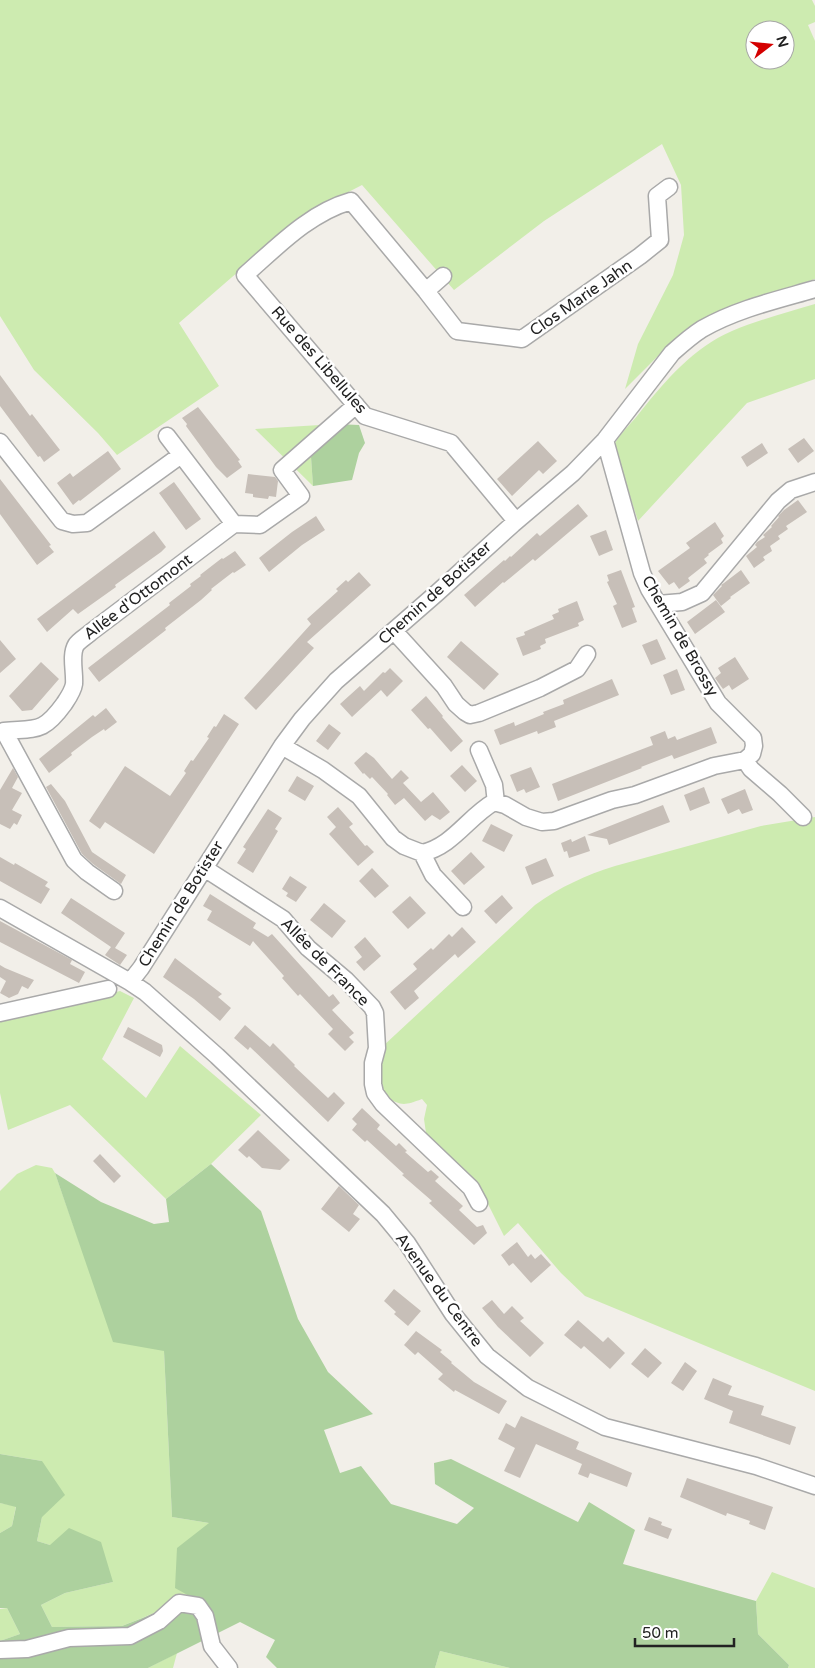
<svg xmlns="http://www.w3.org/2000/svg" width="815" height="1668" font-family="'Varela Round',sans-serif">
<style>
.grass{fill:#cdebb0;fill-rule:evenodd}
.forest{fill:#add19e}
.building{fill:#c7bfb8}
.lines{fill:none;stroke-linecap:round;stroke-linejoin:round}
.minor-casing{stroke:#a9a9a9;stroke-width:19}
.minor{stroke:#fff;stroke-width:16}
.labels{text-anchor:middle;dominant-baseline:central;stroke-width:5;stroke-linejoin:round;paint-order:stroke}
.street-label{font-size:16px;fill:#222;stroke:#fff}
</style>
<rect width="100%" height="100%" fill="#f2efe9"/>
<path class="grass" d="M0,0h812l3,6v16l-7,3 7,16v238l-51,17 -52,19 -32,19 -55,55 13,-45 35,-69 11,-40 -3,-50 -19,-41 -118,77 -90,69 -92,-105 -54,28 -54,45 -75,65 40,63 -102,69 -19,-22 -64,-63 -34,-54zM755,30h30v30h-30z
M815,304v75l-68,24 -109,118 -19,-59 -4,-19c7,-12 18,-21 26,-32 25,-31 53,-64 91,-80 26,-11 56,-19 83,-27z
M336,424l-25,33 2,29 -58,-57z
M815,817v574l-230,-95 -24,-23 -43,-50 -14,13 -26,-52 -52,-51 -2,-14 3,-14 -5,-6c-19,7 -20,7 -38,-3l-6,-18 4,-31 153,-142c25,-18 51,-30 80,-39l146,-40z
M120,991l14,7 -32,61 44,39 34,-52 81,69 -50,49 -45,35 -96,-94 -62,25 -8,-37v-71z
M36,1165l16,3 3,5 26,74 83,104 8,166 37,6 -15,74 -72,29 -70,1 -11,-22 24,-12 48,-11 -63,-37 -13,-4 5,-24v-56l-42,-7v-263l17,-17z
M0,1503l16,3 -4,20 -12,7z
M772,1572l43,16v80h-27l1,-3 -31,-31 -2,-33z
M7,1608l13,26 -20,7v-32z
M440,1651l70,17h-75z
M177,1653l-4,15h-25z"/>
<path class="forest" d="M336,424l23,1 6,18 -6,10 -7,27 -39,6 -2,-29z
M211,1164l50,47 37,108 30,53 45,42 -49,16 16,43 21,-7 30,38 66,20 17,-16 -39,-24 -1,-21 17,-4 127,63 11,-20 46,28 -12,34 133,37 2,33 31,31 -1,3h-278l-70,-17 -5,17h-158l-11,-11 9,-17 -35,-18 -92,46h-148v-27l20,-7 -13,-26h-7v-75l12,-7 4,-19 -16,-4v-49l42,7 23,34 -23,22 -5,24 13,4 19,-17 32,14 12,40 -48,11 -24,12 11,22 70,-1 71,-28 -18,-10 2,-40 32,-25 -37,-6 -8,-166 -51,-9 -58,-169 46,29 53,22 15,-2 -3,-23z"/>
<path class="building" d="M0,375l30,41 2,-2 28,36 -16,12 -4,-6 -2,1 -38,-51z
M198,407l42,53 -2,1 4,6 -15,11 -11,-11 -30,-41 1,-2 -5,-6z
M804,438l10,13 -16,12 -10,-14z
M538,441l19,20 -14,13 -4,-4 -27,26 -15,-17z
M762,443l6,10 -21,14 -6,-10z
M108,451l13,18 -41,32 -1,-1 -6,5 -16,-22 13,-10 3,4z
M248,474l27,3 3,4 -2,16 -7,-1 -1,3 -15,-2v-3l-8,-1z
M0,479l51,66 -2,1 5,6 -17,13 -37,-51z
M174,482l27,37 -15,11 -27,-37z
M798,500l9,12 -21,14 2,3 -10,7 2,3 -10,7 2,5 -9,6 2,3 -11,8 -8,-12 11,-9 -2,-2 2,-3 8,-5 -2,-2 9,-8 -1,-1 8,-9 -1,-1 6,-6z
M578,504l10,12 -53,45 -2,-2 -29,24 -1,-1 -28,25 -11,-12 40,-35 1,1 5,-5 1,1 26,-24 3,3z
M316,516l9,14 -23,15 -33,27 -10,-14 33,-26z
M715,522l9,14 -3,3 2,4 -15,11 1,1 -5,4 3,4 -19,15 2,3 -11,8 -5,-7 -5,3 -11,-14 32,-23 -4,-5z
M606,530l7,20 -14,6 -9,-20z
M154,531l12,16 -5,5 -46,33 1,2 -38,27 -5,-5 -26,23 -10,-13z
M235,551l11,14 -12,8 -1,-1 -22,17 1,1 -11,10 -36,28 1,2 -67,52 -11,-14 82,-63 -1,-2 22,-17 -1,-2 11,-8 -1,-1 22,-17 1,1z
M621,570l14,37 -3,1 5,14 -15,6 -9,-22 4,-2 -10,-22 2,-1 -2,-6z
M741,570l9,13 -20,14 1,1 -10,8 -8,-11 9,-9 -1,-1 3,-2z
M359,572l12,13 -64,57 7,6 -58,62 -12,-12 67,-74 -4,-5 31,-28 -2,-2 10,-9 2,2z
M716,600l9,12 -30,22 -8,-12z
M577,601l7,19 -6,3 1,3 -34,13 1,4 -6,3 1,3 -18,7 -7,-18 9,-3 -1,-3 30,-13 -2,-4 7,-3 -1,-3z
M657,639l9,20 -15,6 -9,-20z
M0,640l16,19 -16,14z
M461,641l38,33 -15,16 -37,-33z
M735,657l14,22 -17,11 -3,-5 -6,4 -8,-11 6,-5 -3,-5z
M41,662l18,17 -27,31 -10,1 -13,-15z
M390,668l13,13 -16,16 -6,-7 -29,27 -12,-13 20,-18 4,5 19,-19 2,1z
M677,669l8,21 -14,5 -8,-20z
M612,679l7,16 -65,26 2,6 -18,7 -1,-3 -37,14 -6,-15 20,-8 1,4 29,-12 -1,-2 21,-8 -1,-4z
M426,696l17,20 -1,1 21,24 -12,11 -21,-24 -2,1 -17,-19z
M106,708l11,14 -12,9 -1,-2 -12,8 -21,16 1,2 -23,18 -10,-14 54,-44 2,2z
M224,714l15,10 -85,130 -49,-32 -5,7 -11,-8 36,-55 45,30 16,-23 -2,-2 7,-11 2,1 16,-23 -2,-1 7,-11 2,1z
M329,724l12,9 -13,17 -12,-9z
M711,727l6,16 -43,16 -2,-4 -31,12 1,1 -84,33 -6,-17 101,-39 -3,-8 15,-6 3,8 7,-3 2,4z
M366,752l8,6 18,21 9,-9 8,8 -6,5 18,19 12,-10 17,20 -10,8 -8,-5 -7,6 -21,-23 -9,7 -8,-10 1,-1 -16,-17 -2,2 -6,-6 -1,1 -9,-11z
M462,765l15,16 -12,11 -15,-16z
M531,767l9,20 -14,6 -2,-4 -7,3 -7,-17z
M13,768l5,9 -6,11 10,5 -10,17 10,5 -5,10 -3,-2 -4,6 -10,-5v-34z
M297,776l17,10 -9,15 -17,-10z
M51,784l14,17 27,51 34,23 -5,9 -28,-20 -11,-10 -36,-67z
M704,787l6,16 -20,8 -6,-16z
M745,789l8,21 -11,4 -3,-5 -11,5 -7,-15z
M663,805l7,17 -61,23 -2,-6 -20,-4z
M338,807l15,17 -4,3 16,19 2,-1 7,7 -16,14 -29,-32 7,-7 -9,-10z
M268,809l14,9 -7,11 3,2 -25,42 -16,-10 9,-14 -3,-2z
M491,824l22,11 -9,17 -22,-11z
M585,836l5,15 -21,7 -2,-7 -3,1 -3,-9 10,-4 1,3z
M471,852l14,15 -21,18 -13,-14z
M0,857l14,8 1,-2 33,19 -3,4 5,3 -9,15 -41,-23z
M546,858l8,18 -22,9 -7,-18z
M372,868l17,18 -14,12 -16,-17z
M290,876l17,11 -11,15 -10,-6 2,-3 -6,-4z
M210,894l46,29 -3,5 15,9 4,-3 57,63 4,-3 7,9 -8,7 22,23 -5,4 5,5 -9,9 -17,-17 5,-5 -33,-35 -2,2 -16,-18 2,-2 -31,-35 -3,5 -43,-26 5,-9 -9,-5z
M502,895l11,13 -17,16 -12,-13z
M410,896l16,17 -18,16 -16,-17z
M71,898l54,35 -10,15 12,7 -7,10 -15,-10 6,-8 -50,-34z
M324,903l22,18 -14,17 -22,-18z
M0,921l72,39 -2,4 15,8 -6,11 -79,-41z
M462,927l14,15 -18,16 -3,-4 -41,37 5,7 -14,12 -15,-18 27,-23 -4,-5 18,-16 2,2 16,-16 3,3z
M365,937l16,19 -17,15 -8,-9 6,-5 -8,-10z
M175,958l47,36 -4,3 13,11 -11,13 -26,-22 -31,-22z
M0,965l5,3 29,12 -6,9 -6,-3 -4,8 -9,4 -9,-5 6,-12 -6,-4z
M245,1025l25,22 3,-4 22,22 -1,1 34,32 6,-6 11,11 -17,19 -78,-75 -2,3 -14,-12z
M128,1027l34,18 1,6 -3,6 -37,-20z
M362,1108l18,17 -3,4 19,17 3,-3 8,8 -2,1 23,20 3,-2 8,7 -4,4 28,25 -4,4 18,17 6,-2 4,8 -13,12 -45,-42 3,-2 -30,-26 2,-1 -37,-34 -2,2 -13,-12 5,-6 -5,-5z
M258,1130l32,30 -10,10 -18,-2 -13,-12 -2,2 -9,-8z
M100,1154l21,22 -7,7 -21,-22z
M339,1186l20,19 -6,9 7,5 -11,13 -28,-23z
M517,1242l11,15 3,-3 4,5 6,-5 10,11 -20,18 -18,-20 -4,3 -8,-11z
M394,1289l27,22 -13,15 -14,-12 2,-2 -12,-11z
M492,1300l12,14 8,-8 12,12 -4,3 24,22 -14,14 -32,-30 -16,-19z
M578,1320l25,22 5,-5 17,16 -15,16 -26,-23 -3,3 -17,-14z
M416,1331l26,19 -2,2 12,10 -1,1 23,19 33,19 -8,13 -44,-24 -1,2 -16,-13 5,-5 -25,-22 -3,3 -11,-10z
M645,1348l17,15 -14,15 -17,-14z
M685,1362l12,9 -14,20 -12,-8z
M713,1378l19,8 -4,9 36,11 -3,9 35,12 -6,18 -61,-22 4,-12 -29,-12z
M521,1416l58,26 -3,7 56,24 -5,14 -37,-14 -2,5 -10,-4 4,-10 -46,-20 -16,34 -16,-7 11,-23 -17,-9 8,-16 9,5z
M687,1478l86,29 -8,23 -16,-6 1,-3 -23,-8 -1,3 -46,-19z
M649,1517l13,5 -1,3 11,4 -4,10 -24,-9z"/>
<g class="lines">
<g class="minor-casing">
<path id="minor" d="M443,276l-17,15 -75,-90c-42,12 -74,46 -106,74l120,141 86,27 65,78
M426,291l31,40 65,8 118,-83 20,-16 -3,-44 12,-9
M167,436l67,88
M0,442l62,79 11,3 14,-1 94,-68
M658,604l24,-2 20,-9 76,-92 13,-11 24,-8
M394,631l50,55 12,18 9,8 5,3 9,-2 61,-25 37,-19 10,-15
M4,731c33,-3 39,2 60,-27 4,-6 9,-13 10,-20 1,-12 -4,-29 2,-39 3,-5 11,-9 15,-13l143,-108 26,1 41,-29 -19,-26 74,-65
M4,731l70,129 13,12 27,19
M282,746l41,24 36,26 34,42 11,8 18,7c31,-7 46,-36 72,-51l11,3 21,12 16,5 12,-1 58,-21 23,-5 79,-29 31,-6 7,-6 2,-8 -1,-8 -35,-35 -69,-114 -7,-16 -37,-133
M479,750l15,35 2,18
M745,760l6,9 29,25 23,23
M422,853l11,22 30,32
M204,868l79,51 25,29 38,32 26,27 3,6 2,35 -4,15v21l2,9 8,11 88,84 8,15
M0,908l130,74 15,10 72,64 166,158 24,29 46,71 34,42 41,32 77,39 151,39 59,20
M130,982l11,-14 141,-222 20,-27 34,-38 101,-88 76,-69 60,-51 32,-33 67,-87c9,-8 19,-17 30,-24 35,-20 75,-29 113,-40
M0,1013l108,-24
M0,1650l27,-1 42,-11 61,-2 29,-15 20,-18 19,3 7,10 7,30 17,22"/>
</g>
<use href="#minor" class="minor"/>
</g>
<g class="labels">
<g class="street-label">
<text transform="translate(581 298) rotate(-35)">Clos Marie Jahn</text>
<text transform="translate(319 360) rotate(49)">Rue des Libellules</text>
<text transform="translate(435 593) rotate(-42)">Chemin de Botister</text>
<text transform="translate(138 597) rotate(-37)">Allée d'Ottomont</text>
<text transform="translate(680 636) rotate(60)">Chemin de Brossy</text>
<text transform="translate(181 904) rotate(-58)">Chemin de Botister</text>
<text transform="translate(325 962) rotate(45)">Allée de France</text>
<text transform="translate(439 1290) rotate(54)">Avenue du Centre</text>
</g>
</g>
<g transform="translate(770 45) rotate(74)"><circle r="24" fill="#ffffff" stroke="#a7a7a7"/>
<path d="M0-4L9 19L0 12L-9 19Z" fill="#d40000"/>
<text y="-8" font-size="14" font-weight="bold" text-anchor="middle" fill="#222222">N</text>
</g>
<path d="M635 1638v8h99v-8" fill="none" stroke="#222222" stroke-width="2.5"/>
<text x="642" y="1638" font-size="15" fill="#222222" stroke="#ffffff" stroke-width="4" paint-order="stroke">50 m</text>
</svg>
